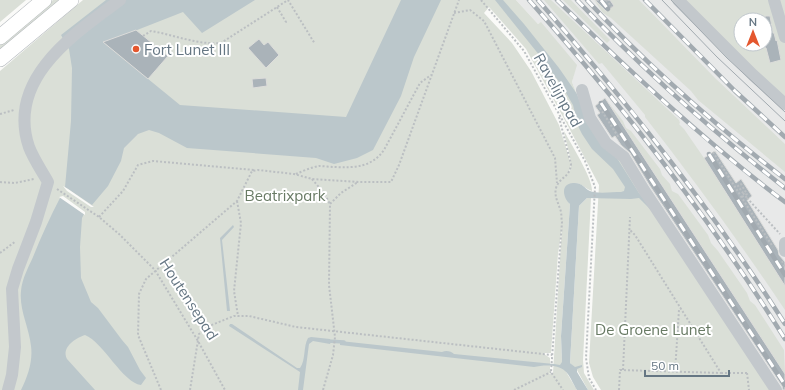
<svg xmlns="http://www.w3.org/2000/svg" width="785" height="390" font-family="Mulish,sans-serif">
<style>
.built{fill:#e8e9e9}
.green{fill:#dadfd7;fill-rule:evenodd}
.water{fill:#bbc7cb}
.pier{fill:#fafaf8}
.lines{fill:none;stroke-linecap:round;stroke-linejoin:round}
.stream{stroke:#bbc7cb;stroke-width:3.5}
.building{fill:#aab3b9;stroke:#dcdcda}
.major-casing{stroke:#b5babe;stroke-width:16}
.path{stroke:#bbbfc2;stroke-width:2;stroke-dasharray:2 2;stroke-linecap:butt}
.minor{stroke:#c3c8cc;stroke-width:12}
.major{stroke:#fff;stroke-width:15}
.tram{stroke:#a2aab0;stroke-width:1}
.rail-casing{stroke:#a2aab0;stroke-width:4.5}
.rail{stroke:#fff;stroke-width:3;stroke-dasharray:9;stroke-linecap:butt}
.path-bridge{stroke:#bbbfc2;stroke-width:2;stroke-dasharray:2 2;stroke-linecap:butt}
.poi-dot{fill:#e4572e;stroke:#fff;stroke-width:1.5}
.labels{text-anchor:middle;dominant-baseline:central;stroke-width:4;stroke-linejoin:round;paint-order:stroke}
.poi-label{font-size:15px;fill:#657683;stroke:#fff;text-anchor:start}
.street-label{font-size:15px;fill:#657683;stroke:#fff}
.park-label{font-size:15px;fill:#687a64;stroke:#fff}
</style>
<rect width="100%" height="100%" fill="#fafaf8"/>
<path class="built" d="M516,0h168l101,100v290h-24l-175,-272 -14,-36 4,-17 -36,-42 -2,1z"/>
<path class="green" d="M0,0h26l-26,22z
M53,0h8l-61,50v-7z
M83,0h433l22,24 3,-2 36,43 -5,17 14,36 35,43 150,229h-170l-8,-13 -4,-14 10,-178 -31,-59 -42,-77 -37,-42 -5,6 28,30 19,28 28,54 12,39 -2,9c6,-9 -4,-31 -5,-42 7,13 29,48 28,60 -8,-2 -10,-10 -22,-7l-2,18 2,2 -9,132 1,26 3,8 12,20h-577v-319zM562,227l-9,146 -4,1 2,-2 -1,-3v-11l-6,-4v-1h7l7,-99z
M544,0h7l128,120 1,3 -1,1 5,5 20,29 81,128v24c-44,-66 -91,-130 -140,-193v-2l-43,-52 -3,1z
M563,0h8l39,40 -3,3z
M594,0l12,11 8,-5 -4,-6h29l76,78 70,66v28l-87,-72 -7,-9 -80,-73 -8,-5z
M684,0h101v100zM741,20h24v24h-24z
M608,102l15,19 3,7 5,3 29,38 2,6 8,9 2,7 6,3 30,41 3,8 7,8 29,42 3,8 5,4 29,45 1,24z
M587,198h4l-8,162 1,13 10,17h-6l-11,-20 -7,-7 9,-157z"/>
<path class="water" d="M106,0h149l-53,33 -19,-21 -79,31 76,62 166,12 55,-117h40l-27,57 -13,39 -28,54 -16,8 -23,6 -18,-6 -129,-10 -28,-15 -10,-3 -11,4 -14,14 -3,13 -13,25 -16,19 -27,-18 6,-66 1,-53 -3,-19 -8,-14z
M495,0h8l21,24 35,44 18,26 9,24 29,37 24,38 12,15v2l-12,-12 -8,1 -44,-1 -8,8 -9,157 5,4 7,-2v2l-5,2v3l11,18h-11c-4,-6 -7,-15 -12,-19 -7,-7 -22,-6 -31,-4l-194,-22v-4l102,11c4,-2 9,-1 12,2l100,10 6,1 2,-3 -1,-26 9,-132c-7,-6 -10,-20 3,-21 9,-1 11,5 17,8 6,3 23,1 31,1l3,-1 1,-4 -12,-18 -21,-20 -10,-15 -4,-8 -5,-21 -11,-19 -18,-25z
M60,198h2l22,16 -2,4 -2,29 1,31 10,24 7,6 24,32 6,7 12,23 6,8 -5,7c-18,-2 -38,-43 -56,-50 -10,3 -24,13 -18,24l28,31h-74c7,-14 12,-29 10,-44 -2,-19 -12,-36 -10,-55 1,-12 7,-23 12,-34 8,-20 17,-40 27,-59z
M233,225l1,2 -12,13 8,71h-3l-7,-73z
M230,324h2l65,44h3c6,-8 3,-21 8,-30l3,-1 19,2 1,3 -1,2 -17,-3 -4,3 -6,46h-5l2,-18 -71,-46z"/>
<path class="pier" d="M63,186l5,3 26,18h-3l-24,-16z
M63,196l22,16v3l-26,-18z"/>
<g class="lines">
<path class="stream" d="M327,341l17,1"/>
</g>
<path class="building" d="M595,0h15l4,6 -8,5z
M765,16h5l3,17h1l2,8 1,-1 4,20 -11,3 -4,-15h-1z
M136,30l32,26 -20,23 -45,-37z
M259,39l5,6 4,-3 11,13 -13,13 -18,-20z
M266,78l1,8 -14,2 -1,-9z
M605,98l180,276v16h-2l-1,-4 -132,-200 -20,-33 -9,-8 -6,-9 -3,2 -15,-23 3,-2 -5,-7z
M715,151l21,32 5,-4 11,17 -5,4 31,50 1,5 6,7v24l-81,-128z"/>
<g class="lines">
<g class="major-casing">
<path id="major" d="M0,37l44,-37
M0,59l71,-59"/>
</g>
<path class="path" d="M481,0l43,51 61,110 10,26 -9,171 3,20 7,12
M606,0l6,7
M277,7l9,15 -1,1
M454,13l16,-3 14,11 71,137 2,25
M143,36l8,-5c24,4 46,14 70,12l67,-43 27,44
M600,108l19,30
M0,114l14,-4
M559,117l12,47c-1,14 -11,12 -15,24 -2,8 2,14 4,21 2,4 1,9 2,13l-11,150 12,18
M713,152l60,95
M296,174c7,-3 16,-7 23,-8 5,0 11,1 16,1 20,1 37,0 49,-17l36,-67 11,-8
M312,179l12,14 6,11
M0,182l15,1 19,-4
M57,189l42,28 20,17 36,36 43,71 27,49
M742,197l5,-3 -6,-10 -3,2 5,7
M747,198l33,36
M237,201l4,22 -7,68 4,25
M99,217l24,-26 15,-26 15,-4 101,9
M0,253l16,-12
M782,261l3,6
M623,370l7,-153
M675,372l4,-62 2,-2
M721,373h27
M747,373l2,17
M161,390l-23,-55 1,-41 7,-15 91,-78 15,-30 6,-1 36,4 18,5 47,3h32l8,-17 60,-165
M190,390l9,-56 10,-8 25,-10h15l47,11 256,28
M323,390l10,-35 2,-18 -6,-52 1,-81 11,-11 17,-11
M514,390l37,-18
M619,390l1,-20 101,3 -86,-138 -6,-6"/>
<path class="minor" d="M678,0l75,75 32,29
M774,0l11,37
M582,90l8,28 16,25 18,14 20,33 132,200
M785,243v8
M8,390l4,-15 3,-28 -3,-58 6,-20 18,-47 12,-40c-6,-11 -14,-22 -19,-35 -23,-68 45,-113 91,-147"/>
<use href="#major" class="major"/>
<path class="tram" d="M662,0l55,57 68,64
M671,0l56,58 58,54"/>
<g class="rail-casing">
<path id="rail" d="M529,0c94,106 181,218 256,339
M538,0c90,103 174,209 247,324
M557,0c72,71 147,141 228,202
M577,0c64,68 134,130 208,188
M587,0c60,65 128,125 198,179
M601,0l7,9
M645,0l90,91 50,46
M601,103l184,282
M709,154l76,121"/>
</g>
<use href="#rail" class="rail"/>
<path class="path-bridge" d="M743,193l4,5"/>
</g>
<circle class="poi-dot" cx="136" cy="49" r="4"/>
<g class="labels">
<g class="poi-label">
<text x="144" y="49">Fort Lunet III</text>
</g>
<g class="street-label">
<text transform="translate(558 90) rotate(61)">Ravelijnpad</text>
<text transform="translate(189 299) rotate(57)">Houtensepad</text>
</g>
<g class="park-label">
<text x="285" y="195">Beatrixpark</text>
<text x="653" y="329">De Groene Lunet</text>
</g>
</g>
<g transform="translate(753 32)"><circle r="19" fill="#ffffff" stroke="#c1c8cd"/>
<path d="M0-3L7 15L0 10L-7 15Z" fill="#e4572e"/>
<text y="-6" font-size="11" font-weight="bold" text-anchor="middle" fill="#657683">N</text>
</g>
<path d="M645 370v6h84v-6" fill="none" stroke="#657683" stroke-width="2"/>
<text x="651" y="370" font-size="12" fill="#657683" stroke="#ffffff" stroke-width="3" paint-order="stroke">50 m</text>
</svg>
